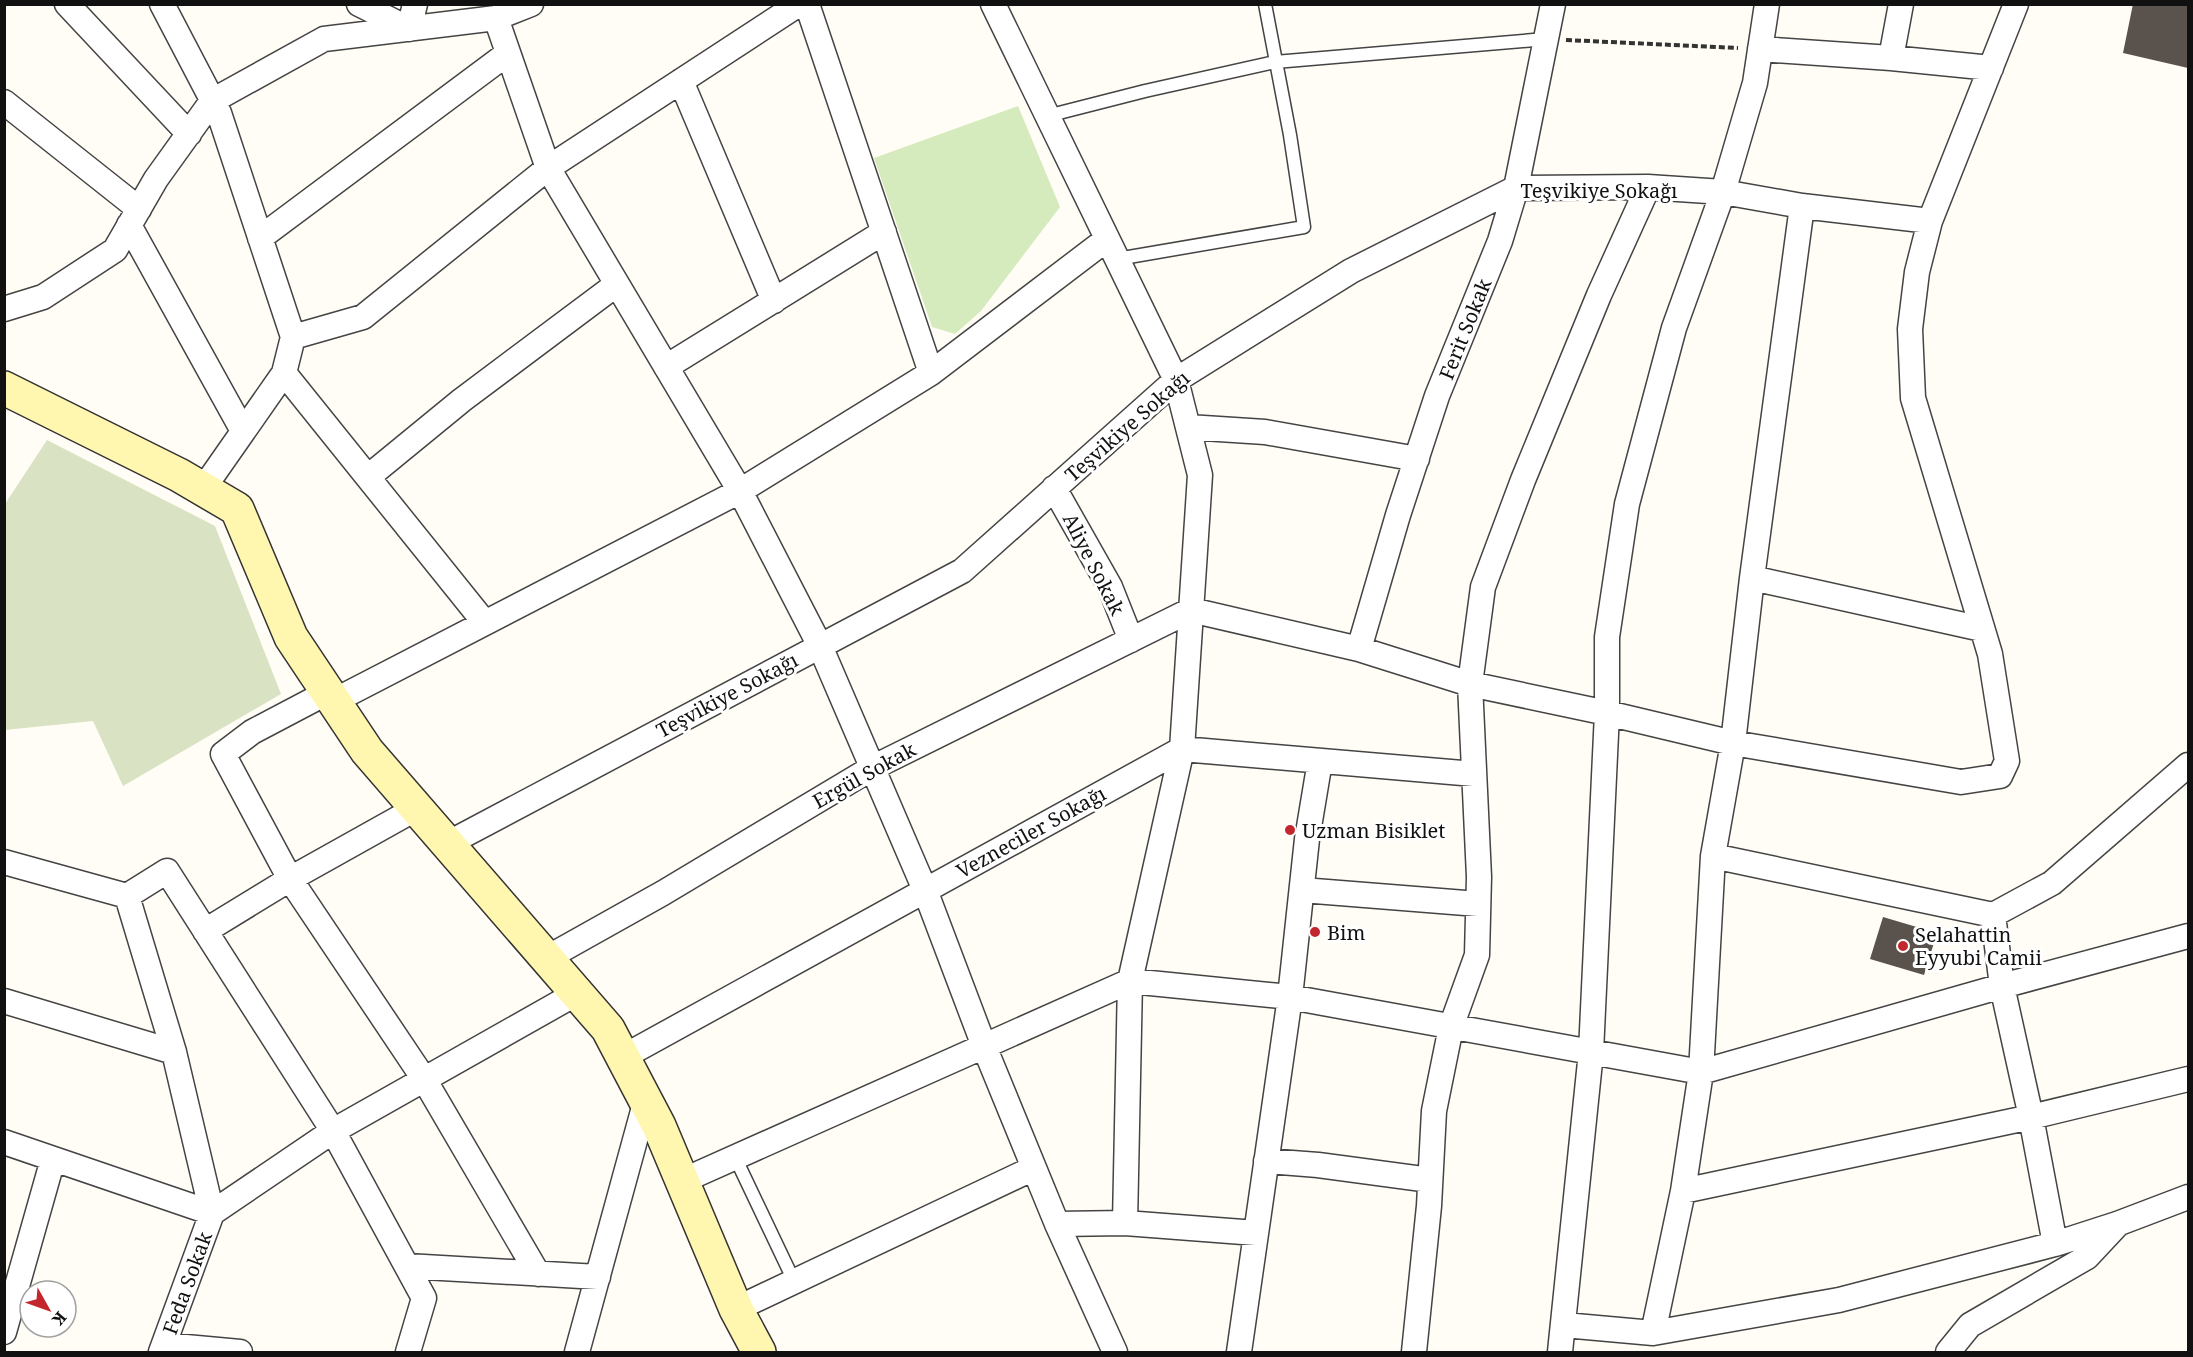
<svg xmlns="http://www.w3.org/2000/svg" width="2193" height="1357" font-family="'Noto Serif',serif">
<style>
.green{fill:#d5ebbd}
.cemetery{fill:#d9e3c4}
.building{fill:#5a524d}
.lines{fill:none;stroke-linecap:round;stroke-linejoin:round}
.lane-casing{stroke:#444;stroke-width:15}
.street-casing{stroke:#444;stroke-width:27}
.secondary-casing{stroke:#333;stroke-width:36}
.path{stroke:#333;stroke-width:4;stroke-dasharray:6 3;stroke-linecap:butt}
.lane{stroke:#fff;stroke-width:12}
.street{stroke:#fff;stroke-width:24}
.secondary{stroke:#fff6b0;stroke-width:33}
.poi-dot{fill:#c4262e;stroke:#fff;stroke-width:2}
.labels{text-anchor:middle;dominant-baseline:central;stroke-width:6;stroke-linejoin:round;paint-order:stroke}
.street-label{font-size:20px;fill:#111;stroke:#fff}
.poi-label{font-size:20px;fill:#111;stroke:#fff;text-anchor:start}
</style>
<rect width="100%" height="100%" fill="#fffdf5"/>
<path class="green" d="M1018,106l42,101 -79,104 -26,23 -23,-7 -58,-169z"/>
<path class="cemetery" d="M47,440l168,86 66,168 -158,92 -30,-65 -88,9v-226z"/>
<path class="building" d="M2133,4h55v64l-65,-15z
M1883,917l54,16 -13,42 -54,-16z"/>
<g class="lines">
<g class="lane-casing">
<path id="lane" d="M1047,116l98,-25 130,-29 271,-23
M1117,259l187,-32 -14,-92 -25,-131
M735,1157l59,124"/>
</g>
<g class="street-casing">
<path id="street" d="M67,4l122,130
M162,4l57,109 74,224 -9,36 -81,116
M359,4l50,25 6,-25
M807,4l124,369
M993,4l183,376 24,95 -18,274 -52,232 -5,242
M496,18l52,150 192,323 80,155 105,244 59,156 73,178 58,128
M1760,49l131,9 100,10
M1891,58l10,-54
M681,81l93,220
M4,102l135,107
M129,225l114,206
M260,238l248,-185
M4,309l39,-12 72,-47 41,-71 56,-78 112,-62 172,-21 35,-14
M293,337l70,-20 185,-149 251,-164
M666,367l218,-135
M284,373l201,250
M1188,427l77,5 152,27
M368,477l94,-77 155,-116
M1054,488l56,99 21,53
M1752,578l230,51
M1359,649l39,-134 39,-119 63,-155 16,-53 37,-184
M328,692l-76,40 -29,22 67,125 134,200 114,195
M334,701l406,-210 191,-118 176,-134
M447,844l515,-273 214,-191 175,-109 165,-83 132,-1 75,5 79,14 128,15
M1713,856l280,59 59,-32 136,-118
M4,862l123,34
M1302,890l176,14
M1993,915l9,71 29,131 24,127
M205,931l85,-52 127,-71
M547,958l116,-65 209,-125 319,-158 168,39 111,35 137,29 126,30 228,39 39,-6 7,-15 -17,-107 -77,-256 -3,-69 7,-57 13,-51 86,-217
M4,1001l170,51
M623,1057l559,-308 292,25
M4,1142l208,71
M1266,1161l52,4 112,15
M682,1181l448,-200 160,16 411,75 301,-86 186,-50
M1683,1191l348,-74 157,-38
M212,1213l-38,-161 -47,-156 40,-25 166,260 91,167 -16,54
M212,1213l121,-82 244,-138
M1057,1224l68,-1 131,10
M407,1266l191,11
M736,1309l298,-141
M1564,1325l89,8 186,-33 216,-56 62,-20 71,-27
M4,1332l49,-173
M1653,1333l30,-142 18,-119 12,-216 20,-113 19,-165 50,-372
M164,1345l76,7
M161,1352l51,-139
M577,1352l69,-252
M1239,1352l51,-355 17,-158 13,-78
M1414,1352l15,-146 5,-95 17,-84 26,-72 2,-78 -9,-193 13,-97 40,-107 76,-185 49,-108
M1560,1352l31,-300 16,-339v-76l20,-133 47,-176 49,-136 32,-109 12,-79
M1948,1352l22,-27 117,-68 29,-31"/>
</g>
<g class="secondary-casing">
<path id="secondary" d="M4,388l175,87 58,34 54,128 76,114 241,278 51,97 77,183 23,43"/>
</g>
<path class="path" d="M1566,40l172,8"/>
<use href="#lane" class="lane"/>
<use href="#street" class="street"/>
<use href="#secondary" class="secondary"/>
</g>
<g class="poi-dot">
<circle cx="1290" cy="830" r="6"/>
<circle cx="1315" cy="932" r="6"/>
<circle cx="1903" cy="946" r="6"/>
</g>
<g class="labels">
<g class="street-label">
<text x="1599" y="190">Teşvikiye Sokağı</text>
<text transform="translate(1465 329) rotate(-68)">Ferit Sokak</text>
<text transform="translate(1127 426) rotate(-41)">Teşvikiye Sokağı</text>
<text transform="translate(1094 564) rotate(63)">Aliye Sokak</text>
<text transform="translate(727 695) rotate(-28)">Teşvikiye Sokağı</text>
<text transform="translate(864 775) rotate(-29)">Ergül Sokak</text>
<text transform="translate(1031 832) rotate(-29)">Vezneciler Sokağı</text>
<text transform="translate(187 1283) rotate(-70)">Feda Sokak</text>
</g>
<g class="poi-label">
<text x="1302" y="830">Uzman Bisiklet</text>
<text x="1327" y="932">Bim</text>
<text x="1915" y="934">Selahattin<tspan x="1915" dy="23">Eyyubi Camii</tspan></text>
</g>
</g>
<rect width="2193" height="1357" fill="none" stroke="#111111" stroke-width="12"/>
<g transform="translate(48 1309) rotate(130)"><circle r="28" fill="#ffffff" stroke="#a0a0a0" stroke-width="1.5"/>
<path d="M0-4.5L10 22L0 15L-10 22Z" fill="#c4262e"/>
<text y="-9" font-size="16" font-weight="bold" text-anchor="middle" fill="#111111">K</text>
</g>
</svg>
